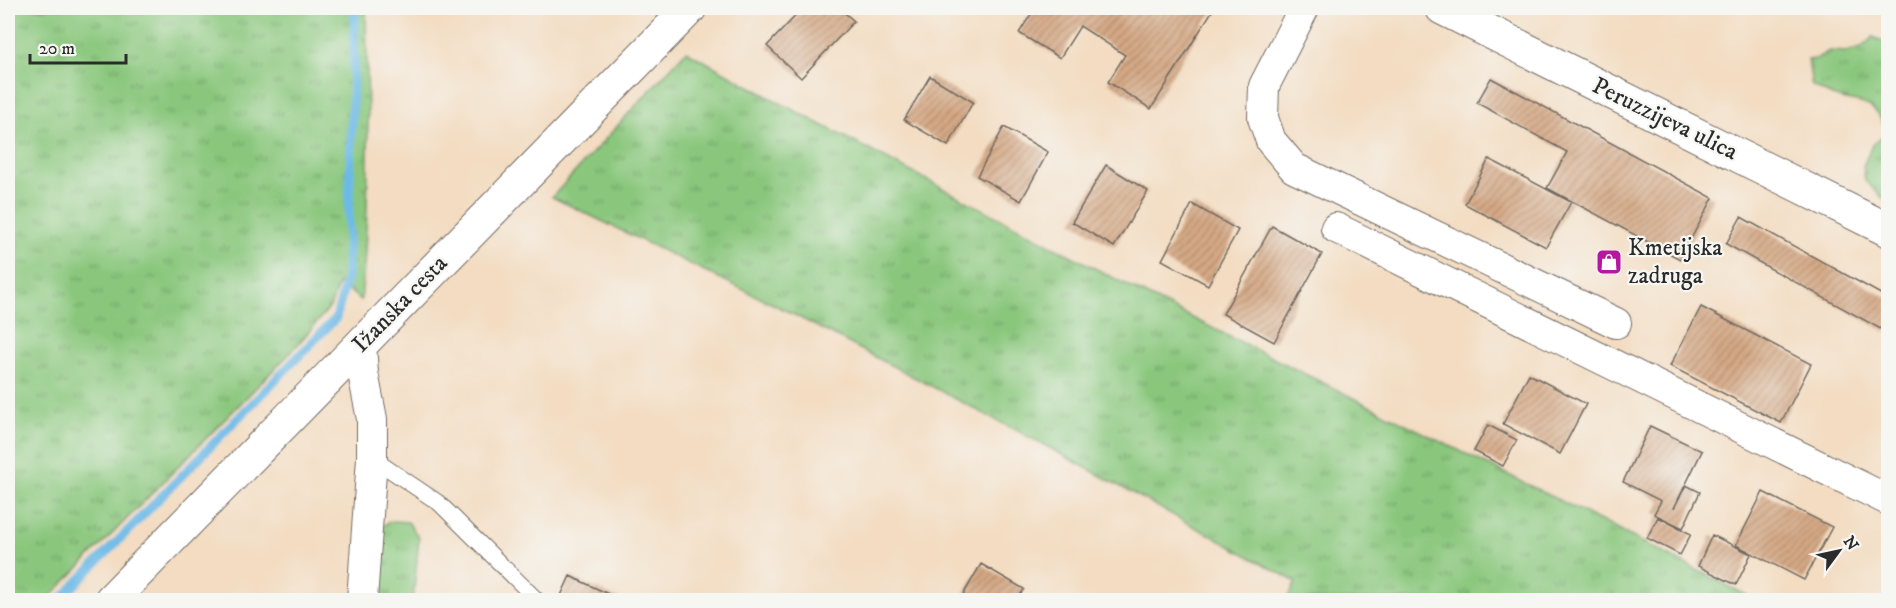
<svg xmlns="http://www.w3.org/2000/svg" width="1896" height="608" font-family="'IM FELL DW Pica',serif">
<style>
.grass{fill:url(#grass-tufts);stroke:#5a7954;stroke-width:1.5}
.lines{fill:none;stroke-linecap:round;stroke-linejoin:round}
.stream{stroke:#6dbae7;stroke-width:9}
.building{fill:url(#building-hatch)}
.lane-casing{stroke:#716960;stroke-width:17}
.street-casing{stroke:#716960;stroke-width:32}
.secondary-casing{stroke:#716960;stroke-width:35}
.lane{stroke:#fff;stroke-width:15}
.street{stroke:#fff;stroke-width:30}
.secondary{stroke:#fff;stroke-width:33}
.labels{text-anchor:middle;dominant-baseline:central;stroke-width:4.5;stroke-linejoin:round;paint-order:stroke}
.street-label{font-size:24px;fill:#2b2b2b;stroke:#f6f6f2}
.poi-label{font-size:24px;fill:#2b2b2b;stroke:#f6f6f2;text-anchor:start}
</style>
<defs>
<pattern id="grass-tufts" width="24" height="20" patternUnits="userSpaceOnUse" patternTransform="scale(1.5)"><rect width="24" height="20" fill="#8ac77d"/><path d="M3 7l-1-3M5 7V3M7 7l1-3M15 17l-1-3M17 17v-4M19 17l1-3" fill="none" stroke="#71a267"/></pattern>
<pattern id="building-hatch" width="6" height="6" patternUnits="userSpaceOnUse" patternTransform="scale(1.5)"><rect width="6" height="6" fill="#d5a985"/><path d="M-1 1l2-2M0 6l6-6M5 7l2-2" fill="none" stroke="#ad8a6d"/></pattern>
</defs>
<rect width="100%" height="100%" fill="#f6f6f2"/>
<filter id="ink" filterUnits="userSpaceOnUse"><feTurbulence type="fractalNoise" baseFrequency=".0167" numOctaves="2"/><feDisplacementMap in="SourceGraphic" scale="12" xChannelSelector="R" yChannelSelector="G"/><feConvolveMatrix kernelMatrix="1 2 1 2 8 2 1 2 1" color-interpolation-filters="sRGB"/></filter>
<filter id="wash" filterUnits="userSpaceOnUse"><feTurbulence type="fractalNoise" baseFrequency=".008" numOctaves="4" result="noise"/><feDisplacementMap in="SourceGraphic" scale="24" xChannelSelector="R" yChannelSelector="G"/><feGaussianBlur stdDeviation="1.35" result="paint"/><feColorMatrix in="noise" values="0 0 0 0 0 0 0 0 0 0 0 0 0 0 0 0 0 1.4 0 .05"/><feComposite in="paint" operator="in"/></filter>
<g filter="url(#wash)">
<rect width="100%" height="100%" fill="#f3dcc1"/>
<path class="grass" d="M8,8h358c2,97 5,195 -5,292l-22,-17 -9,24 -38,44 -245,249h-39z
M1873,37l15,7v159l-23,-22 -2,-15 9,-21 15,-13c-14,-34 -22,-26 -52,-35 -8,-3 -15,-7 -23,-11l-4,-26 8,-1 13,-8 17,1 15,-4z
M686,51l94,52 366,192 431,214 179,91h-469l9,-18 -250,-136 -265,-138 -229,-111z
M392,521l16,1 11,16 -6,62h-43l8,-72z"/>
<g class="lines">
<path class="stream" d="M60,600l276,-282 11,-41 8,-269"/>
</g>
<g id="blocks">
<path class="building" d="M803,8h36l15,13 -53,57 -34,-32z
M1035,8h104l5,2 1,-2h69l-63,101 -43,-27 17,-27 -45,-29 -20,32 -41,-25z
M930,76l43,26 -25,44 -44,-26z
M1491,78l222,120 -33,61 -133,-71 20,-36 -90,-49z
M1004,127l44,25 -27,49 -44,-25z
M1489,159l82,43 -25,45 -81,-43z
M1106,165l42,26 -34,56 -42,-25z
M1192,204l46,26 -30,55 -46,-25z
M1741,217l147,81v29l-2,5 -160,-88z
M1272,226l50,28 -48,88 -51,-28z
M1701,307l110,57 -30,59 -111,-57z
M1529,374l57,30 -26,50 -57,-30z
M1488,425l29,15 -14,26 -29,-15z
M1650,426l52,25 -28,57 12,-23 14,7 -17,36 -29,-14 7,-13 -38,-19z
M1763,492l69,35 -28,53 -68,-35z
M1658,517l33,17 -11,21 -33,-17z
M1712,535l39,19 -15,31 -38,-19z
M981,564l43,25 -7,11h-44l-10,-5z
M570,576l51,24h-62z"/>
</g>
</g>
<g filter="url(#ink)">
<use href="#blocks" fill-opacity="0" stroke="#716960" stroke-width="1.5"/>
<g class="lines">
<g class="lane-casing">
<path id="lane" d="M372,458l67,45 98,97"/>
</g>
<g class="street-casing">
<path id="street" d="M1304,8l-40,78 -1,32 8,23 23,27 322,155
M1336,228l552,272
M361,345l2,28 9,46v39l-10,142"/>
</g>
<g class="secondary-casing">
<path id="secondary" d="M1442,8l446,222
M111,600l579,-592"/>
</g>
<use href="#lane" class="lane"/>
<use href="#street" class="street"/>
<use href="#secondary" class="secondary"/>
</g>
</g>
<defs>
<g id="shop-square" transform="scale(1.35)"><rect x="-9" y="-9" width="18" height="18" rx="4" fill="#b5179e" stroke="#f6f6f2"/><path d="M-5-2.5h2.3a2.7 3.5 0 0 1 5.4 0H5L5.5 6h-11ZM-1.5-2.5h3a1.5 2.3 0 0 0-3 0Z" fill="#fff"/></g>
</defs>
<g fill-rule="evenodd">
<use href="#shop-square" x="1609" y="262"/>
</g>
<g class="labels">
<g class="street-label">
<text transform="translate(1665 119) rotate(26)">Peruzzijeva ulica</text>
<text transform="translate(400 304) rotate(-46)">Ižanska cesta</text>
</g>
<g class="poi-label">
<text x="1628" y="248">Kmetijska<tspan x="1628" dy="28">zadruga</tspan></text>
</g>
</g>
<rect width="1896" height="608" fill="none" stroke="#f6f6f2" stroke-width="30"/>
<g transform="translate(1839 551) rotate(57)" stroke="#f6f6f2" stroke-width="4.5" paint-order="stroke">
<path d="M0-4.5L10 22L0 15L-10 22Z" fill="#2b2b2b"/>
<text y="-9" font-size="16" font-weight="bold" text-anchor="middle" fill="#2b2b2b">N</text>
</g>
<path d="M30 54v9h96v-9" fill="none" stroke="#2b2b2b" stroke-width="3"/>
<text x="39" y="54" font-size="18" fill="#2b2b2b" stroke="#f6f6f2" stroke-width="4.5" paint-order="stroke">20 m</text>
</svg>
